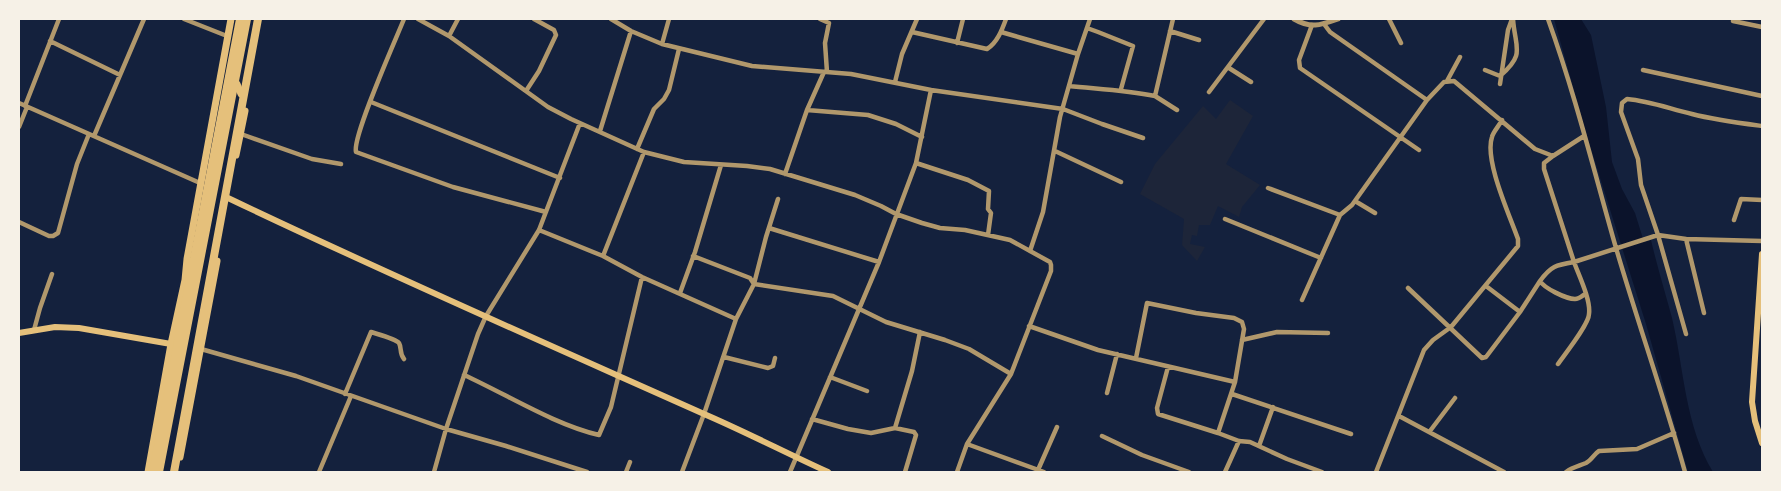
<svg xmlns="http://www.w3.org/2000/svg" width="1781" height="491" font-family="Poppins,sans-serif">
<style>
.green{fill:#1d2539}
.water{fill:#0b132b}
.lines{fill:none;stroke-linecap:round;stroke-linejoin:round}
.minor{stroke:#b1986c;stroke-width:4.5}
.tertiary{stroke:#b1986c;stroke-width:5}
.secondary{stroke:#e5c07b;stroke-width:6}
.primary{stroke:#e5c07b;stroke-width:7}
.trunk{stroke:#e5c07b;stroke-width:7}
.motorway{stroke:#e5c07b;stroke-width:8}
</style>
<rect width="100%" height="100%" fill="#14213d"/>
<path class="green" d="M1230,100l23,16 -27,48 34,21 -18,22 -3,10 -21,-11 -8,19h-11l-2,11 -5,-1 -2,9 15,3 -8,14 -15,-16 2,-26 -44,-25 15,-30 48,-58 13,13z"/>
<path class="water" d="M1554,19h27l10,16 15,72 6,55 10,27 13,24 9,29 7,-2c6,26 14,52 21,78 12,51 13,108 41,154h-25l-42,-148 -60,-191z"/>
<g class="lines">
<path class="minor" d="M184,19l43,17
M404,19c-8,20 -52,118 -48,133l97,35 93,25
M418,19l31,17 99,71 23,12 73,33 40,10 63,4 23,3 85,26 26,11 15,8 26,9 18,5 25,2 45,10 40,22 1,3v6l-40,103 -44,70 -10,28
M611,19l20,12 31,13 90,22 99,8 80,16 132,19 39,15 41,14
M820,19l9,4 -4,20 2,29
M1389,19l12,24
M1548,19c27,75 46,152 68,229 22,75 48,149 69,224
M1733,21l29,6
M1324,24l6,8 97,68 17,-18 10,-1 81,68 18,7 -9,7v6l30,93 84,-27 28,4
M1312,25l-13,35 1,8 119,82
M1087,28l11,4 35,14 -12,43
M1170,31l29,9
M912,32l75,17c10,-6 15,-19 19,-30
M1001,32l77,22
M449,36l9,-17
M50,41l70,34
M957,43l6,-24
M662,44l7,-25
M1229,68l22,14
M1485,70l15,6c26,-22 15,-28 13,-57
M1643,70l119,26
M1447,81l13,-24
M895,82l7,-28 15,-35
M1500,84l8,-54 4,-11
M1069,86c29,3 57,4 86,10l18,-77
M526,91l13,-20 17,-36 -2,-5 -20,-11
M1209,92l55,-73
M1155,96l22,14
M371,102l189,76
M19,103l181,80
M25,106l34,-87
M807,110l61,5 28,9 26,13
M19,127l8,-20
M600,131l31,-100
M241,134l71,25 29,5
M94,136l50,-117
M637,149l17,-40 10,-10 5,-9 10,-41
M1055,151l66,31
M1553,156l31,-20
M916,163l52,17 21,11 -1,18 3,4 -3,22
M785,174l22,-64 17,-38
M1268,188l72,27
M1355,201l20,12
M1225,219l96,39
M1734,220l7,-21 21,1
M19,222l30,14h4l5,-3 19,-69 12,-30
M769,228l110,34
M539,230l64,26 39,21 94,42
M1030,251l13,-39 17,-95 18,-63 12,-35
M603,256l41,-104
M693,256l57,22 4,6 79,12 53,26 59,18 24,9 42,25
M1486,286l34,26 20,-31
M1408,288l74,70 4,-1 34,-45
M680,293l15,-41 26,-87
M1302,300l38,-85 12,-10 75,-105
M1704,313l-18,-74 76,2
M1029,326l69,24 137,32
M34,330l6,-22 12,-34
M1686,334l-28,-99 -17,-50 -3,-26 -17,-47 1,-9 5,-4c23,2 43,10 65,15 23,6 47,9 70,12
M1242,340l35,-8 51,1
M201,349l95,27 150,53 60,17 81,26
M724,357l44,11 5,-2 2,-8
M1136,358l11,-55 49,10 38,5 8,4 2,7 -9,53 -17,51 -60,-19 -1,-6 11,-41
M1558,364c7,-10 31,-40 31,-50 2,-14 -10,-38 -15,-52 -18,3 -23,4 -34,19 4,7 26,18 35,18 4,0 7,-3 10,-5
M464,375c42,19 91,50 135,60l12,-28 31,-130
M830,377l37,14
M1107,393l10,-39
M345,394l26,-62c6,2 25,7 28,11 3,5 0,10 5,16
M1232,394l119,40
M1399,416l105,56
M812,419l36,10 23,4 24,-5
M1430,431l25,-33
M1218,433l21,8 11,1 37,17 35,13
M1102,436l40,19 47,17
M967,444l77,28
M1259,446l14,-39
M1038,470l19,-43
M319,472l32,-76
M434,472l12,-43 32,-95 8,-18 53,-86 41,-107
M626,472l4,-10
M682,472l22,-58 32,-95 18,-35 12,-47 12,-38
M790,472l89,-210 37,-99 15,-73
M905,472l11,-37 -2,-3 -19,-4 17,-57 8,-39
M1225,472l14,-31
M1376,472l48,-122 9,-10 18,-13 67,-81v-7c-8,-23 -34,-79 -26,-102 1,-5 7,-11 10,-17
M1566,472c7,-5 13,-6 20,-9 6,-3 8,-9 13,-12l38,-2 37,-16"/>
<path class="tertiary" d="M1294,19c17,10 27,6 44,0"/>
<path class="secondary" d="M228,198c157,75 317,145 476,216 42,18 82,39 124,58
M1762,254l-10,148 3,19 7,22
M19,333l36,-6 24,1 92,16"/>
<path class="primary" d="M236,155l9,-44
M180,457l37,-196"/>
<path class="trunk" d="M229,82l8,2 4,10
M148,472l23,-128 14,-64 2,-21 44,-240"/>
<path class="motorway" d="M153,472l87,-453
M159,472l88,-453
M174,472l84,-453"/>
</g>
<rect width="1781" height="491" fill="none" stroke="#f6f1e7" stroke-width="40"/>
</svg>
